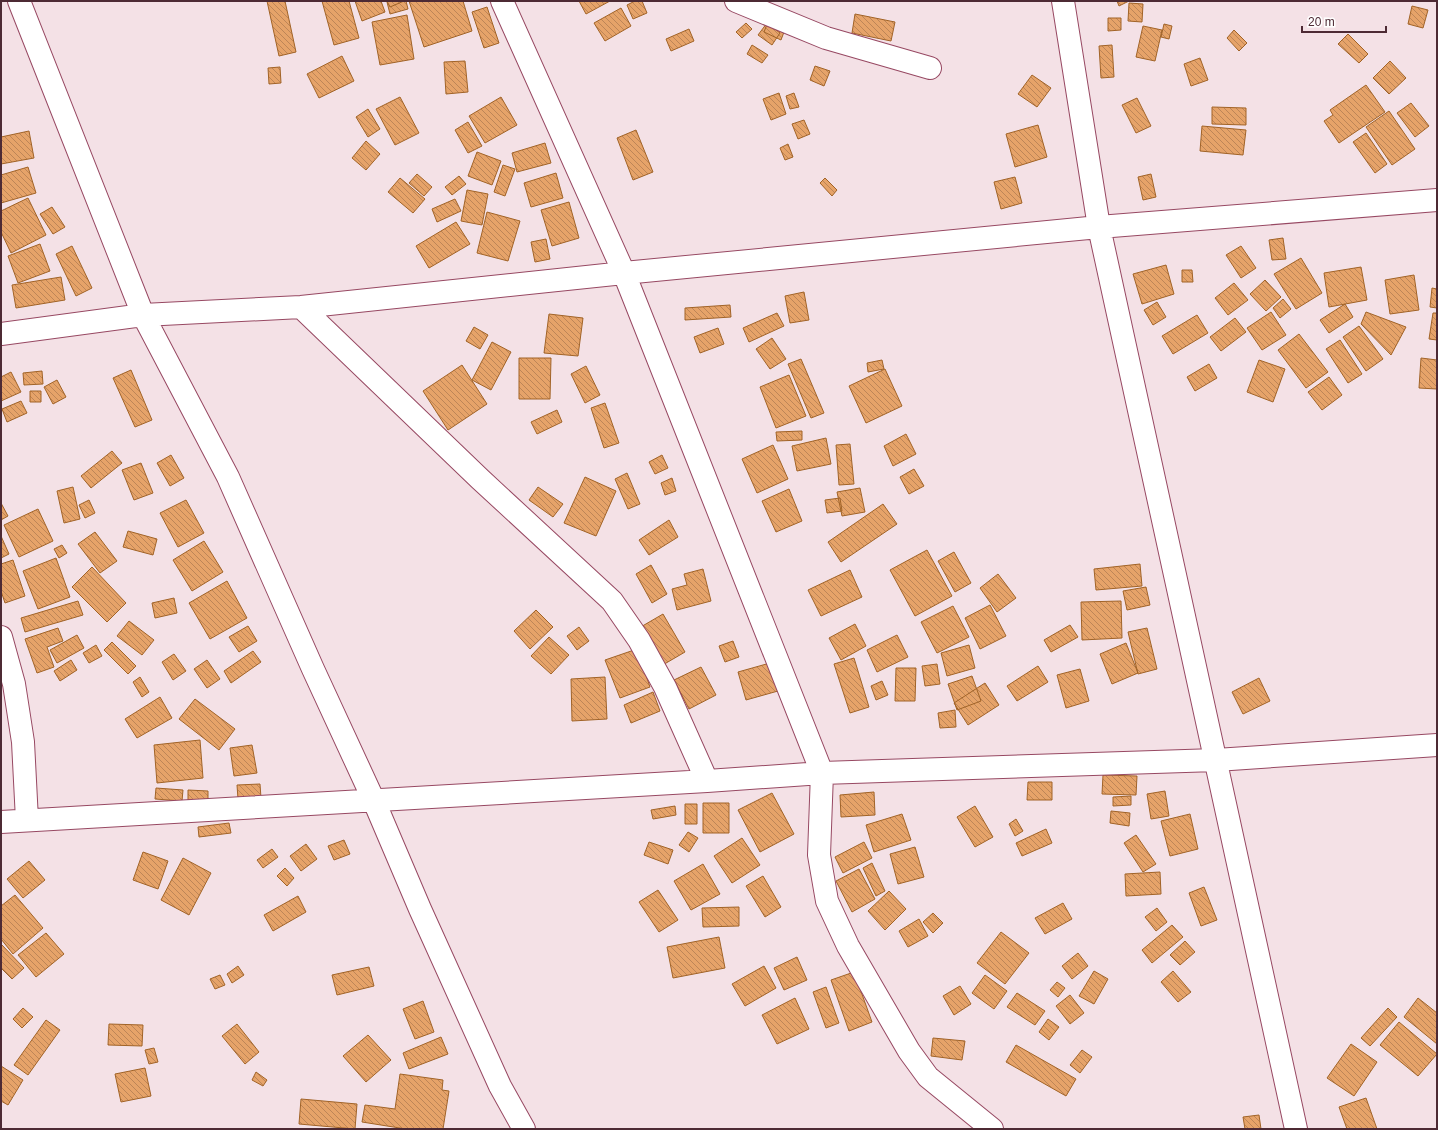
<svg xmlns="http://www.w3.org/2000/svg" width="1438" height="1130" font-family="Arial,sans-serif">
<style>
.building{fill:url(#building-back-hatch);stroke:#a16327}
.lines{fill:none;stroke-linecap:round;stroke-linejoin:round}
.minor-casing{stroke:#974862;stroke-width:24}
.minor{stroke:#fff;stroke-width:22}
</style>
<defs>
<pattern id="building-back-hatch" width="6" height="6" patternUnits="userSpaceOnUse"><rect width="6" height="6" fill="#e6a369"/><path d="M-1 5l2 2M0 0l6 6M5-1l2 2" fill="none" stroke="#bd8557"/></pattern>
</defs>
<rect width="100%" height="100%" fill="#f4e1e6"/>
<path class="building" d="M267,1h18l11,51 -17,4z
M322,1h27l10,37 -25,7z
M355,1h26l4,11 -23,9z
M387,1h17l-14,6z
M390,1h16l2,8 -18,5 -3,-12z
M409,1h54l9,30 -48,16z
M579,1h31l-24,13z
M635,1h7l5,12 -14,6 -6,-14z
M1117,1h12l-10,5z
M1129,3l14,1 -1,18 -14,-1z
M1412,6l16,4 -5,18 -15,-4z
M487,7l12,36 -15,5 -12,-36z
M621,8l10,18 -26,15 -11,-18z
M855,14l40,8 -4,19 -39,-8z
M407,15l7,44 -34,6 -8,-43z
M770,17l17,7 -6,16 -17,-8z
M1108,18h13v12l-13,1z
M746,23l6,6 -10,9 -6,-6z
M767,23l13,10 -8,12 -14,-10z
M1164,24l8,2 -3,13 -8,-2z
M1143,26l19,4 -7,31 -19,-4z
M689,29l5,12 -23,10 -5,-12z
M1234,30l13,13 -8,8 -12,-13z
M1348,34l20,20 -9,9 -21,-19z
M752,45l16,10 -6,8 -15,-9z
M1112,45l2,32 -13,1 -2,-32z
M342,56l12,25 -35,17 -12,-24z
M1200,58l8,22 -17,6 -7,-22z
M465,61l3,31 -22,2 -2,-32z
M1390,61l16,17 -17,16 -16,-16z
M815,66l15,5 -6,15 -14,-6z
M280,67l1,16 -12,1 -1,-16z
M1032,75l19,13 -14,19 -19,-13z
M1366,85l19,27 -46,31 -15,-22 9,-6 -3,-5z
M779,93l7,21 -15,6 -8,-21z
M794,93l5,14 -9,2 -4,-13z
M400,97l19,36 -24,12 -19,-36z
M501,97l16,28 -32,18 -16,-27z
M1137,98l14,28 -15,7 -14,-28z
M1411,103l18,23 -14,11 -18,-24z
M1212,107l34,1v17l-34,-1z
M368,109l12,20 -12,8 -12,-20z
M1389,111l26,38 -23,16 -26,-38z
M804,120l6,14 -12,5 -6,-15z
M468,122l14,24 -14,7 -13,-23z
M1038,125l9,32 -32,10 -9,-33z
M1202,126l44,4 -3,25 -43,-4z
M636,130l17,42 -20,8 -16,-42z
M29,131l5,27 -33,6v-27z
M1366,133l21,31 -12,9 -22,-31z
M366,141l14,13 -14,16 -14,-12z
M545,143l6,20 -34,9 -5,-19z
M788,144l5,13 -8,3 -5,-12z
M477,152l24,9 -9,24 -24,-9z
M503,165l12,4 -10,27 -11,-4z
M28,167l8,26 -35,10v-28z
M556,173l7,25 -32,9 -7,-24z
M417,174l15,13 -8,9 -15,-13z
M1151,174l5,23 -13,3 -5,-23z
M459,176l7,8 -14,11 -7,-8z
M1015,177l7,26 -21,6 -7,-27z
M400,178l25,21 -12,14 -25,-21z
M825,178l12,12 -5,6 -12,-13z
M467,190l21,4 -6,31 -21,-4z
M28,198l18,37 -35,18 -10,-21v-21z
M455,199l6,12 -24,11 -5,-13z
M569,202l10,36 -27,8 -11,-36z
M52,207l13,20 -12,7 -13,-20z
M487,212l33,9 -12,40 -31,-8z
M456,222l14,22 -41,24 -13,-22z
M1283,238l3,21 -14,1 -3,-20z
M546,239l4,20 -15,3 -4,-20z
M40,244l10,27 -32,12 -10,-27z
M72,246l20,42 -16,8 -20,-42z
M1241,246l15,22 -15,10 -15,-23z
M1301,258l21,35 -26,16 -22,-35z
M1166,265l8,29 -32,10 -9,-30z
M1361,267l6,33 -38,7 -5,-34z
M1182,270h10l1,12h-11z
M1414,275l5,35 -29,4 -5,-34z
M61,277l4,23 -49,8 -4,-23z
M1265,280l16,17 -15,14 -16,-17z
M1234,283l14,17 -20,15 -13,-17z
M1432,288l5,1v19l-7,-1z
M804,292l5,28 -19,3 -5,-27z
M1283,299l8,10 -11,9 -7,-10z
M1157,302l9,15 -13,8 -9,-15z
M1345,304l8,13 -24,16 -9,-13z
M730,305l1,12 -46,3v-12z
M1271,312l15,23 -24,15 -15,-22z
M1366,312l40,15 -15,28 -30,-31z
M777,313l7,13 -35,16 -6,-14z
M1433,313h4v27l-8,-1z
M549,314l34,4 -5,38 -34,-3z
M1197,315l11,18 -35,21 -11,-18z
M1235,318l11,14 -25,19 -11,-14z
M1359,326l24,33 -17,12 -23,-34z
M474,327l14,8 -8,14 -14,-8z
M718,328l6,16 -24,9 -6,-16z
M1299,334l29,38 -22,16 -28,-38z
M772,338l14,21 -16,10 -14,-20z
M1340,340l22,34 -14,9 -22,-34z
M492,342l19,10 -20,38 -19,-10z
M519,358h32l-1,41h-31z
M1421,358l16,2v29l-18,-1z
M801,359l23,54 -13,5 -23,-54z
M882,360l2,9 -16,3 -1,-9z
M1259,360l26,9 -12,33 -26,-10z
M1209,364l8,14 -22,13 -8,-14z
M462,365l25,39 -39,26 -25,-39z
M586,366l14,29 -15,8 -14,-29z
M885,369l17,37 -36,17 -17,-37z
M131,370l21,50 -17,7 -22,-49z
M42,371l1,13 -19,1 -1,-12z
M11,372l10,20 -20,9v-24z
M789,375l17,41 -30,12 -16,-41z
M1329,377l13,18 -20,15 -14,-18z
M57,380l9,17 -13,7 -9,-17z
M30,391h11v11h-11z
M21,401l6,12 -20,9 -5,-13z
M605,403l14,40 -15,5 -13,-40z
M557,410l5,12 -25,12 -6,-12z
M802,431v9l-25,1 -1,-9z
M906,434l10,20 -23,12 -9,-20z
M826,438l5,26 -34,7 -5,-25z
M850,444l4,40 -15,1 -3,-40z
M773,445l15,34 -31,14 -15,-34z
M112,451l10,12 -31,25 -10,-12z
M171,455l13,23 -14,8 -13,-23z
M662,455l6,13 -13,6 -6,-12z
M141,463l12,30 -19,7 -12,-30z
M914,469l10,17 -15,8 -9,-17z
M627,473l13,31 -12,5 -13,-30z
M585,477l31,14 -20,45 -32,-13z
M672,478l4,13 -11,4 -4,-12z
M73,487l7,32 -16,4 -7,-32z
M538,487l25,17 -10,13 -24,-17z
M860,488l5,24 -23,4 -5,-24z
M789,489l13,32 -26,11 -14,-31z
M840,498l2,13 -15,2 -2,-13z
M89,500l6,13 -10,5 -6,-13z
M186,500l18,33 -26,14 -18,-34z
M1,503l7,13 -7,4z
M883,504l14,20 -56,38 -13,-20z
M38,509l15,32 -34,16 -15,-32z
M669,520l9,17 -29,18 -10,-15z
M128,531l29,8 -4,16 -30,-8z
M95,532l22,29 -17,12 -22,-29z
M1,536l8,18 -8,4z
M204,541l19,31 -31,19 -19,-31z
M62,545l5,8 -8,5 -5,-9z
M927,550l25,46 -37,20 -25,-46z
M954,552l17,31 -16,9 -17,-31z
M56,558l14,39 -32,12 -15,-38z
M13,560l12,36 -20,7 -4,-12v-27z
M1140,564l2,22 -46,4 -2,-21z
M651,565l16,29 -15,9 -16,-29z
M92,567l34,36 -19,19 -35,-35z
M703,569l8,32 -34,9 -5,-21 15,-4 -3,-11z
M850,570l12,27 -41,19 -13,-26z
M998,574l18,24 -19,14 -17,-24z
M227,581l20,37 -37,21 -21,-36z
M1146,587l4,18 -23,5 -4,-19z
M174,598l3,15 -22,5 -3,-15z
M78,601l5,14 -58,17 -4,-14z
M1121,601l1,37 -40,2 -1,-38z
M990,605l16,31 -26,13 -15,-31z
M953,606l16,31 -32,16 -16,-31z
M536,610l17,17 -23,22 -16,-18z
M663,614l22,38 -24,14 -22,-38z
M129,621l25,19 -12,15 -25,-19z
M855,624l11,22 -25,14 -12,-22z
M1070,625l8,12 -27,15 -7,-12z
M248,626l9,15 -18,11 -10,-15z
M579,627l10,14 -12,9 -10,-14z
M58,628l5,13 -16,6 7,20 -17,6 -12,-34z
M1147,628l10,41 -19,5 -10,-42z
M77,635l7,13 -27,15 -7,-13z
M897,635l11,22 -31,15 -10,-22z
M549,637l20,18 -18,19 -20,-18z
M733,641l6,16 -14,5 -6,-16z
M112,642l24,24 -8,8 -24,-24z
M1126,643l12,30 -26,11 -12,-30z
M96,645l6,11 -13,7 -6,-10z
M969,645l6,23 -28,8 -6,-23z
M637,649l13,38 -30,11 -15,-38z
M253,651l8,11 -30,21 -7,-12z
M174,654l12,17 -13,9 -11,-18z
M854,658l15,49 -19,6 -16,-49z
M71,660l6,10 -17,11 -6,-10z
M207,660l13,19 -13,9 -13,-19z
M770,663l8,28 -32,9 -8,-28z
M937,664l3,20 -15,2 -3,-20z
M1038,666l10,16 -31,19 -10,-15z
M701,667l15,28 -27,14 -15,-29z
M896,668h20l-1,33h-20z
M1080,669l9,32 -23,7 -9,-33z
M972,676l9,25 -24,9 -9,-26z
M140,677l9,15 -7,5 -9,-15z
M605,677l2,42 -35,2 -1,-42z
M1259,678l11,23 -27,13 -11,-22z
M882,681l6,14 -12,5 -5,-14z
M985,683l14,22 -31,20 -14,-22z
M653,692l7,19 -29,12 -7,-18z
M160,697l12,21 -35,20 -12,-19z
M195,699l40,30 -16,21 -40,-31z
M955,710l1,17 -16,1 -2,-15z
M200,740l3,38 -46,5 -3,-38z
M252,745l5,28 -23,3 -4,-28z
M1103,775l34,1 -1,19 -34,-1z
M1028,782h24v18h-25z
M260,784l1,14 -23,1 -1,-14z
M156,788l27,2 -1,11 -27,-2z
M188,790l20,1v9h-20z
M1165,791l4,25 -18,3 -4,-25z
M874,792l1,23 -34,2 -1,-22z
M772,793l22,41 -34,18 -22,-42z
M1131,796v9l-18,1v-9z
M703,803h26v30h-26z
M685,804h12v20h-12z
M675,806l1,9 -23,4 -2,-9z
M975,806l18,31 -18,10 -18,-30z
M1111,811l19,2 -1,13 -19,-3z
M902,814l9,26 -37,12 -8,-27z
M1190,814l8,35 -28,7 -9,-35z
M1016,819l7,12 -8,5 -6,-12z
M229,823l2,10 -32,4 -1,-10z
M1046,829l6,14 -30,13 -6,-13z
M688,832l10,6 -9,14 -10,-7z
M1136,835l20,29 -13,8 -19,-29z
M742,838l18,27 -28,18 -18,-27z
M344,840l6,14 -16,6 -6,-14z
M649,842l24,8 -5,14 -24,-9z
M864,842l8,16 -29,15 -8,-16z
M306,844l11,15 -16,12 -11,-15z
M915,847l9,30 -26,7 -8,-30z
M272,849l6,8 -15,11 -6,-8z
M143,852l25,9 -10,28 -25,-9z
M183,858l28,15 -22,42 -28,-15z
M29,861l16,19 -22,18 -16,-19z
M872,863l13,28 -9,5 -13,-28z
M703,864l17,30 -29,16 -17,-29z
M285,868l9,10 -7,8 -10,-10z
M859,869l16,30 -23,13 -16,-31z
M1160,872l1,22 -35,2 -1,-22z
M763,876l18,31 -16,10 -19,-31z
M1204,887l13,33 -16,6 -12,-33z
M658,890l20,30 -19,12 -20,-30z
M889,891l17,18 -21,21 -17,-19z
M15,895l28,33 -30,26 -12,-15v-33z
M298,896l8,16 -33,19 -9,-16z
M1063,903l9,16 -27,15 -10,-16z
M739,907v19l-36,1 -1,-19z
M1157,908l10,14 -11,9 -11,-14z
M933,913l10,10 -10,10 -10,-11z
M919,919l9,17 -20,11 -9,-16z
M1172,925l11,12 -31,26 -10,-13z
M1001,932l28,21 -24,31 -28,-21z
M46,933l18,21 -28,23 -18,-22z
M719,937l6,31 -52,10 -6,-31z
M1185,941l10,11 -15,13 -10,-10z
M1,944l23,24 -12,11 -11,-11z
M1078,953l10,13 -16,13 -10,-13z
M797,957l10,23 -23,10 -10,-22z
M238,966l6,9 -12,8 -5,-9z
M764,966l12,22 -31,18 -13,-22z
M369,967l5,19 -37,9 -5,-20z
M1094,971l14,8 -14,25 -15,-8z
M1173,971l18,21 -13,10 -17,-20z
M854,972l18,50 -23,9 -18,-51z
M220,975l5,10 -10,4 -5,-10z
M985,975l22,16 -13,18 -22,-16z
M1057,982l8,6 -7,9 -8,-7z
M960,986l11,18 -17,11 -11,-19z
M826,987l13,36 -13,5 -13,-36z
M1017,993l28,18 -10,14 -28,-18z
M1070,995l14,18 -14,11 -14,-18z
M795,998l14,31 -32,15 -15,-29z
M1418,998l19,15v31l-33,-27z
M423,1001l11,31 -19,7 -12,-30z
M23,1008l10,9 -11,11 -9,-9z
M1388,1008l9,9 -27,29 -9,-8z
M1048,1019l11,8 -10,13 -10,-8z
M46,1020l14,10 -32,45 -14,-10z
M1399,1022l38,32 -19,22 -38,-31z
M109,1024l34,1 -1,21 -34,-1z
M237,1024l22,28 -14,12 -23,-28z
M368,1035l23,25 -25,22 -23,-26z
M441,1037l7,17 -39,15 -6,-16z
M933,1038l32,3 -3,19 -31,-4z
M1351,1044l26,18 -23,34 -27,-18z
M1016,1045l60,34 -10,17 -60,-34z
M154,1048l4,14 -9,2 -4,-14z
M1082,1050l10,7 -12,16 -10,-8z
M1,1066l22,14 -15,25 -7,-4z
M145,1068l6,28 -30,6 -6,-28z
M256,1072l11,8 -4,6 -11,-6z
M400,1074l43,6 -1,10 7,1 -6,38h-37l-44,-7 3,-17 30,4z
M1366,1098l11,31h-30l-8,-22z
M301,1099l56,5 -2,25 -56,-5z
M1259,1115l2,14h-16l-2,-12z"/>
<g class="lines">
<g class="minor-casing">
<path id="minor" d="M19,1l124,314 85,162 85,192 61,132 46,108 80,177 24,43
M502,1l122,272 198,500 -3,82 8,46 21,45 61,105 19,26 64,52
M736,1l90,37 104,30
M1063,1l36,226 197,902
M301,307l179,172 132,122 27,39 26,47 42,94
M1,334l142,-19 158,-8 323,-34 475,-46 338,-27
M1,637l13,47 9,58 4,78
M1,822l706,-41 115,-8 394,-13 221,-15"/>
</g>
<use href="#minor" class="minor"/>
</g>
<rect width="1438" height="1130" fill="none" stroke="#4d2a34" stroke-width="4"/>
<path d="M1302 26v6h84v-6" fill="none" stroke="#4d2a34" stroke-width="2"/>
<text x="1308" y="26" font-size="12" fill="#4d2a34" stroke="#ffffff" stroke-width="3" paint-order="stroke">20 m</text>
</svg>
